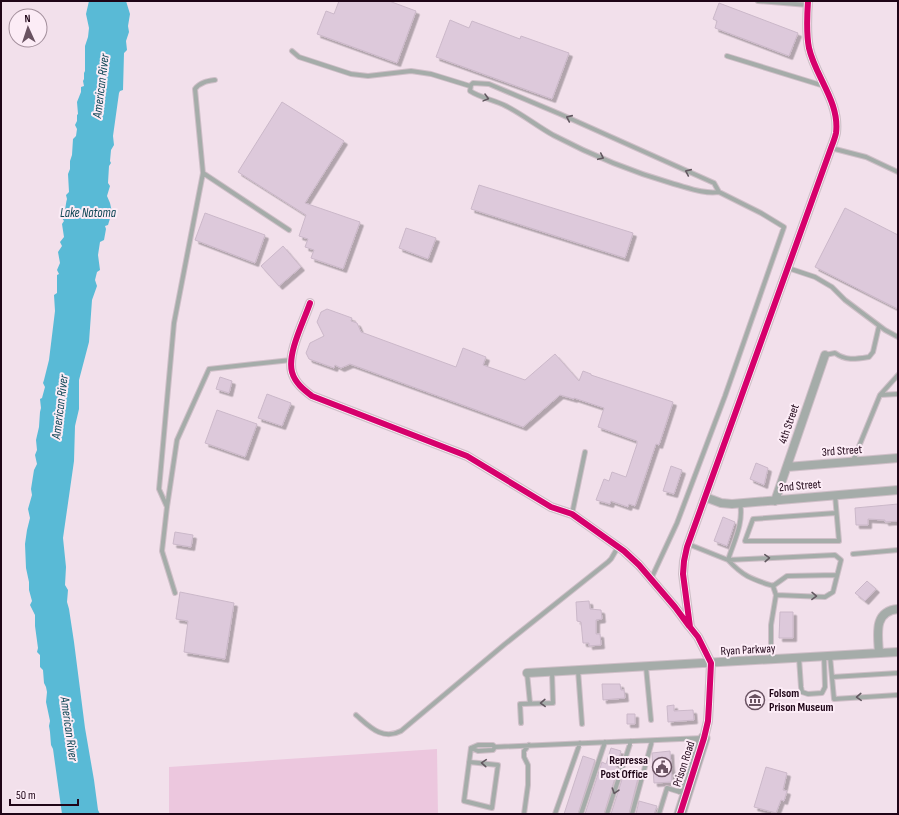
<svg xmlns="http://www.w3.org/2000/svg" width="899" height="815" font-family="'Sofia Sans Condensed',sans-serif">
<style>
.green{fill:#ecc7de}
.water{fill:#59bad6}
.building{fill:#ddc9db;stroke:#cbb8c9;filter:url(#shadow)}
.lines{fill:none;stroke-linecap:round;stroke-linejoin:round}
.lane-casing{stroke:#cfbfc8;stroke-width:6}
.street-casing{stroke:#cfbfc8;stroke-width:10}
.secondary-casing{stroke:#cfbfc8;stroke-width:13}
.lane{stroke:#a5aca9;stroke-width:4}
.street{stroke:#a5aca9;stroke-width:8}
.secondary{stroke:#a6aaaa;stroke-width:11}
.cycleway-casing{stroke:#fcecf6;stroke-width:8}
.cycleway{stroke:#d6006c;stroke-width:6}
.oneway{stroke:#625860}
.labels{text-anchor:middle;dominant-baseline:central;stroke-width:4;stroke-linejoin:round;paint-order:stroke}
.street-label{font-size:12px;fill:#1f0517;stroke:#fcecf6}
.poi-label{font-size:12px;font-weight:bold;fill:#1f0517;stroke:#fcecf6;text-anchor:start}
.water-label{font-size:13px;font-style:italic;fill:#0b4453;stroke:#fcecf6}
</style>
<defs>
<filter id="shadow"><feDropShadow dx="3.5" dy="3.5" stdDeviation="0" flood-color="#0004"/></filter>
</defs>
<rect width="100%" height="100%" fill="#f2e0eb"/>
<path class="green" d="M437,749l1,65h-269v-47z"/>
<path class="water" d="M89,1h37l4,13 -2,12 1,6 -3,9 1,9 -3,3 -1,37 -3,1 -1,2 -6,43 1,9 -3,5 -1,11 1,2 -2,3 -1,17 2,3 -3,10 3,7 2,9 -4,13 -3,1 1,3 -2,11 -4,2 -2,13 2,15 -3,2 -2,8 2,6 -5,14 -3,42 -10,38v29l-4,17 -1,35 -11,77 3,29 -1,18 3,5 -1,12 2,7 5,33 11,86 9,52 4,30 2,4h-38l-9,-65 -2,-4 -1,-13 -1,-6 1,-5 -4,-19 1,-10 -1,-5 -2,-4 -1,-13 -3,-3v-12l-3,-3 1,-4 -3,-22v-11l-5,-10 2,-4 -3,-11v-8l-3,-14 -1,-24 2,-14 3,-12 -2,-9 4,-14 -1,-6 3,-19 3,-6 -2,-9 2,-5 -1,-10 3,-13 1,-15 1,-4 -1,-9 2,-1 3,-11 -2,-4 1,-3 5,-20 6,-49 -1,-16 3,-2v-18l2,-1 -2,-4 3,-7 -2,-11 4,-6 -2,-4 4,-5 -2,-13 2,-3 -2,-3c4,-7 3,-12 5,-19l-1,-4 3,-3 -1,-18 2,-5v-8l2,-6 1,-16 3,-3 1,-7 -2,-4 2,-4v-6l1,-1 -1,-12 4,-10v-5l3,-1 -1,-5 1,-2v-6l1,-2v-25l3,-9 1,-9 -3,-14z"/>
<path class="building" d="M339,1h50l27,10 -19,52 -80,-29 9,-23 8,3z
M719,3l79,30 -9,23 -74,-28 2,-7 -4,-2z
M450,20l19,8 3,-7 48,18 1,-3 48,17 -17,46 -116,-42z
M282,102l62,39 -39,62 55,19 -17,47 -32,-11 3,-8 -9,-3 3,-8 -9,-3 7,-21 -68,-43z
M479,185l154,48 -8,25 -154,-49z
M845,208l53,27v74l-83,-42z
M205,213l60,22 -10,28 -60,-23z
M406,228l30,10 -8,21 -29,-11z
M283,246l18,21 -22,19 -18,-20z
M327,309l25,9 -1,3 6,2 4,9 95,35 7,-19 23,9 -3,8 42,15 30,-26 24,27 4,-10 8,3v1l82,27 -14,43 -3,-1 -21,62 -6,-2 -1,3 -17,-6 -1,3 -14,-4 8,-21 5,2 3,-9 14,5 11,-33v-3l-39,-14 6,-19 -30,-10v1l-14,-4 -37,32 -173,-63 -9,4 -6,-3 -1,3 -25,-9 -3,-6 4,-10 14,-7 -7,-14 4,-10z
M220,377l12,4 -3,12 -13,-4z
M267,394l24,9 -9,23 -24,-8z
M217,410l40,14 -12,33 -40,-14z
M756,463l12,5 -4,17 -14,-6z
M671,466l11,4 -8,24 -11,-3z
M898,504v17l-13,1v-2l-17,-1v6h-12l-1,-17z
M723,517l12,5 -8,24 -13,-5z
M175,532l18,3 -2,12 -18,-3z
M867,581l9,8 -11,12 -10,-8z
M180,592l54,11 -9,56 -41,-7 4,-31 -12,-2z
M589,601l1,8 11,1 1,9 -6,1v14h4l1,11 -12,1v-3h-6l-2,-21 -4,-1 -1,-19z
M780,612h13v26h-14z
M602,684h18l1,6h3l1,8 -22,2z
M674,705v6l19,-1 1,10 -26,2 -1,-16z
M627,714h8v10h-8z
M611,748l10,3 -5,16 2,1 -14,46h-19l17,-52 4,2z
M670,751l2,31 -18,1 -2,-30z
M583,756l12,4 -17,54h-14z
M766,767l21,6 -4,17 4,1 -3,10 -3,-1 -5,13 -22,-6z
M625,770l14,4 -10,40h-18z
M639,801l18,5 -3,8h-18z"/>
<g class="lines">
<g class="lane-casing">
<path id="lane" d="M758,1l50,4
M292,51l7,6 52,17 17,2 43,-5 20,3 39,12
M727,56l97,30
M831,148l35,9 32,15
M203,173l86,57
M788,268l27,9 17,10 13,13 40,30 13,7
M825,355l10,-2c11,8 21,6 34,4l4,-5 6,-26
M880,395l18,-20
M853,461l27,-66 18,-1
M835,495l4,46h-94l8,-22 83,-6
M167,507l-8,-18 15,-166 29,-150 -8,-84c5,-7 13,-8 20,-9
M572,514l13,-62
M688,544l40,16 107,-5 6,5 -8,32 -8,5 -49,-2
M853,554l45,-4
M728,560c16,17 24,19 45,26l3,9 -5,30v34
M728,560c6,-19 16,-37 12,-57
M651,579l26,-56 48,-127 59,-169 -23,-14 -42,-21c-15,2 -30,-4 -45,-8 -42,-12 -83,-29 -121,-49 -16,-9 -31,-21 -47,-29 -12,-6 -25,-8 -36,-15l1,-6 2,-2 16,1 71,30 154,69 5,9
M773,586l14,-10 50,-1
M175,593l-13,-42 5,-44 10,-67 32,-71 82,-9
M830,656l4,43 64,-4
M799,658l2,29 1,5 6,2 14,-1 3,-6 -1,-31
M646,667l5,53
M578,670l4,54
M527,673l3,30
M832,677l66,-4
M356,715c13,11 26,26 45,16l104,-87 103,-82 3,-3 7,-12
M521,723l-1,-19 33,-1 -1,-31
M471,748l7,-3h15l2,2 208,-9
M471,748l7,3 15,-1 2,-3
M469,762l29,3 -6,43 -28,-7 7,-53
M679,792l18,-53
M524,814l4,-29v-20l-4,-8v-6l5,-6
M555,814l25,-71
M581,814l24,-72
M607,814l24,-73
M632,814l20,-73
M659,814l8,-26 13,4"/>
</g>
<g class="street-casing">
<path id="street" d="M310,303c-6,18 -23,50 -18,69 3,11 12,18 20,24l155,60 84,51 21,7 52,37 15,14 36,42 14,19
M787,467l111,-9
M705,497l16,6 11,1 166,-14
M775,501l50,-146
M879,653c-1,-18 -6,-42 19,-44
M527,673l371,-21
M704,738l4,-17 1,-17 2,-41 -13,-26 -8,-10 -7,-53 1,-13 3,-14 144,-399c2,-5 4,-10 5,-15 4,-31 -21,-57 -27,-85 -3,-15 -2,-32 -1,-47"/>
</g>
<g class="secondary-casing">
<path id="secondary" d="M680,814l24,-76"/>
</g>
<use href="#lane" class="lane"/>
<use href="#street" class="street"/>
<use href="#secondary" class="secondary"/>
<g class="cycleway-casing">
<path id="cycleway" d="M310,303c-6,18 -23,50 -18,69 3,11 12,18 20,24l155,60 84,51 21,7 52,37 15,14 36,42 14,19
M680,814l24,-76 4,-17 1,-17 2,-41 -13,-26 -8,-10 -7,-53 1,-13 3,-14 144,-399c2,-5 4,-10 5,-15 4,-31 -21,-57 -27,-85 -3,-15 -2,-32 -1,-47"/>
</g>
<use href="#cycleway" class="cycleway"/>
</g>
<defs><path id="oneway-chevron" d="M-2-3.5L2.5 0L-2 3.5" fill="none" stroke-width="1.6" stroke-linecap="round" stroke-linejoin="round"/></defs>
<g class="oneway">
<use href="#oneway-chevron" transform="translate(486 98) rotate(15)"/>
<use href="#oneway-chevron" transform="translate(569 118) rotate(-156)"/>
<use href="#oneway-chevron" transform="translate(601 157) rotate(25)"/>
<use href="#oneway-chevron" transform="translate(688 172) rotate(-156)"/>
<use href="#oneway-chevron" transform="translate(767 558) rotate(-3)"/>
<use href="#oneway-chevron" transform="translate(814 596) rotate(1)"/>
<use href="#oneway-chevron" transform="translate(859 697) rotate(177)"/>
<use href="#oneway-chevron" transform="translate(543 703) rotate(178)"/>
<use href="#oneway-chevron" transform="translate(484 763) rotate(-176)"/>
<use href="#oneway-chevron" transform="translate(615 791) rotate(108)"/>
</g>
<defs>
<g id="museum-ring" transform="scale(1)"><circle r="9.5" fill="#fcecf6" stroke="#695261" stroke-width="1.5"/><path d="M0-6L6-3V-2H-6V-3ZM-5-1h2V3h-2ZM-1-1h2V3h-2ZM3-1h2V3H3ZM-6 4H6V6H-6Z" fill="#695261"/></g>
<g id="civic-ring" transform="scale(1)"><circle r="9.5" fill="#fcecf6" stroke="#695261" stroke-width="1.5"/><path d="M-.6-6.5H3V-4.5H.6V-3L4-1V1h2V6H-6V1h2V-1L-.6-3ZM-1.2 2.5V6h2.4V2.5Z" fill="#695261"/></g>
</defs>
<g fill-rule="evenodd">
<use href="#museum-ring" x="755" y="700"/>
<use href="#civic-ring" x="662" y="767"/>
</g>
<g class="labels">
<g class="street-label">
<text transform="translate(789 424) rotate(-71)">4th Street</text>
<text transform="translate(842 451) rotate(-4)">3rd Street</text>
<text transform="translate(800 486) rotate(-5)">2nd Street</text>
<text transform="translate(748 650) rotate(-3)">Ryan Parkway</text>
<text transform="translate(684 764) rotate(-72)">Prison Road</text>
</g>
<g class="poi-label">
<text x="769" y="693">Folsom<tspan x="769" dy="14">Prison Museum</tspan></text>
<text x="648" y="760" text-anchor="end">Repressa<tspan x="648" dy="14">Post Office</tspan></text>
</g>
<g class="water-label">
<text transform="translate(101 86) rotate(-83)">American River</text>
<text x="88" y="213">Lake Natoma</text>
<text transform="translate(60 407) rotate(-83)">American River</text>
<text transform="translate(69 729) rotate(82)">American River</text>
</g>
</g>
<rect width="899" height="815" fill="none" stroke="#1f0517" stroke-width="4"/>
<g transform="translate(28 28) rotate(357)"><circle r="19" fill="#fcecf6" stroke="#a4909d"/>
<path d="M0-3L7 15L0 10L-7 15Z" fill="#695261"/>
<text y="-6" font-size="11" font-weight="bold" text-anchor="middle" fill="#1f0517">N</text>
</g>
<path d="M10 799v6h68v-6" fill="none" stroke="#1f0517" stroke-width="2"/>
<text x="16" y="799" font-size="12" fill="#1f0517" stroke="#fcecf6" stroke-width="3" paint-order="stroke">50 m</text>
</svg>
